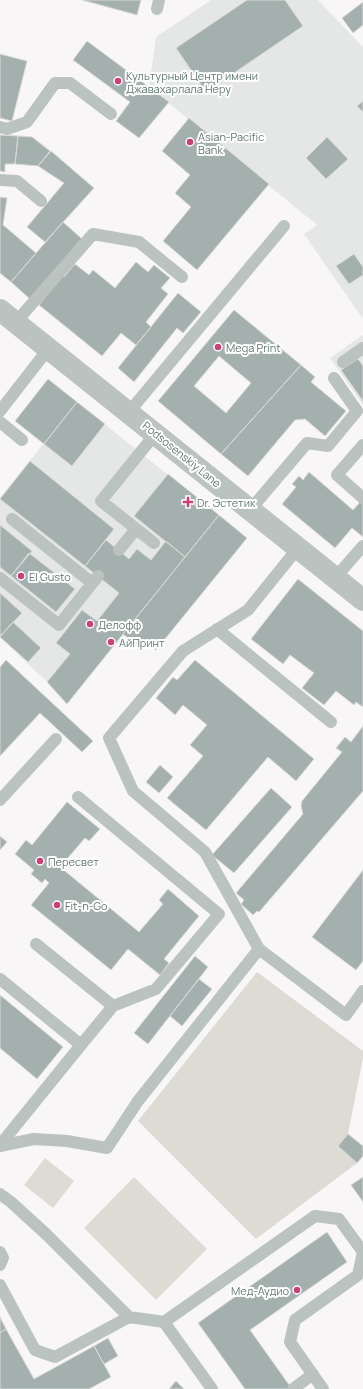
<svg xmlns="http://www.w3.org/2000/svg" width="363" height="1389" font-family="Manrope,sans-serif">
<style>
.built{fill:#e5e6e6}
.green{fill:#dcdcd5}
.building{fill:#a3b0ad;stroke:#d9d8d8;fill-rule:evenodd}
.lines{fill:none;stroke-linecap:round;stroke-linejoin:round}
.lane{stroke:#bbc3c1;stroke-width:12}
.street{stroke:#bbc3c1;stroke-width:22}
.poi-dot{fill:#cd4077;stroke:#fff;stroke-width:1.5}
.labels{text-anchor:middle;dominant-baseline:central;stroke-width:4;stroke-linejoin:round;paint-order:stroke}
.poi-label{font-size:11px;fill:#627873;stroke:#fff;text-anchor:start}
.street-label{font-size:11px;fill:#627873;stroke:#fff}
</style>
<rect width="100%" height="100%" fill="#f8f6f6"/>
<path class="built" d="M211,0h107l45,47v272l-59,-85 13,-9 -168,-138 7,-50z
M363,335v70l-33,-47z
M77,402l170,136 -91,112 -11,-9 -6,6 -16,-13 -76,48 -47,-45v-139z"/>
<path class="green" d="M257,972l106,79v7l-15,76 -10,12 19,17 -101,76 -118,-118z
M45,1158l29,23 -21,27 -29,-23z
M134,1177l73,72 -51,51 -72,-72z"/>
<path class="building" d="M82,0h59l-4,15z
M247,0h38l18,26 -97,66 -30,-44z
M363,2v23l-10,8 -11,-15z
M87,41l82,61 -30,36 -23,-17 14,-19 -57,-42z
M0,54l27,7 -15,60 -12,-3z
M363,101v11l-6,-6z
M189,118l80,66 -72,86 -34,-29 28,-34 -16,-14 15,-18 -28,-24z
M0,135l18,1 -3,28h-10v8l-5,-1z
M18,136l14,1 18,14 -12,15 -23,-2z
M327,137l21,22 -22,20 -20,-21z
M51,151l43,37 -49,54 -18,-15 37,-44 -26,-17z
M0,197l7,1 -4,27 33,28 -25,29 -11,-9z
M63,222l19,17 -52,60 -19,-17z
M354,254l9,13v8l-14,9 -13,-18z
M136,262l12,10 6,-7 16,13 -9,10 7,6 -22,28 5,5 -15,18 -15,-12 -19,23 -63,-51 23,-29 2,1 11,-13 14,11 4,-5 22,18z
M178,293l23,19 -18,21 -6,-5 -43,54 -16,-14z
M234,310l67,55 -80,89 -63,-53zM219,356l32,27 -25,30 -32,-27z
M358,359l5,7v35l-22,-31z
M301,365l14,12 -4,5 35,29 -21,25 -20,-17 -10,1 -47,56 -27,-22z
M48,379l29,23 -33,42 -29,-23z
M77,402l28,22 -33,42 -28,-22z
M30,461l84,68 -29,37 -85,-67z
M309,472l44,38 8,-9 2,2v34l-11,-9 -17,20 -53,-44 14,-17 -4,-3 7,-8 4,4z
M168,474l51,41 -34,42 -51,-41z
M219,515l28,23 -91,112 -12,-9 -5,6 -16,-13z
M0,525l32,26 -21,25 -11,-9z
M106,540l23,19 8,-10 14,11 15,-19 19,16 -118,147 -20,-22 23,-28 -14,-11 26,-33 15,11 22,-28 -34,-27z
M29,553l46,36 -19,23 -45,-36z
M298,579l65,52v76l-7,-5 -2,3 -18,-14 -12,14 -22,-17 12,-15 -24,-18 -7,9 -32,-25z
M0,593l22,20 -22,23z
M13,622l28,26 -13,14 -28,-25z
M6,660l87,81 -11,11 -42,-39 -40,43v-89z
M195,660l119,99 -18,22 -28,-24 -62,73 -39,-32 36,-42 -13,-11 17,-20 -24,-20 -8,10 -19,-17 17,-21 4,3z
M363,726v65l-104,121 -2,-1 -4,4 -12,-11 3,-4 -8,-7 67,-79 -2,-8 1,-5 40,-49 -6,-4 9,-11 6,5z
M160,765l13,12 -14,16 -13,-11z
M271,788l21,19 -58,66 -22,-18z
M67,802l33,27 -11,12 -4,-3 -25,29 79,65 24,-28 -4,-4 9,-11 31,27 -35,43 5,4 -9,12 -32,-26 -17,21 -80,-65 18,-22 -4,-4 -3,4 -11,-9 3,-4 -19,-16 11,-14 6,5z
M0,836l7,6 -7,8z
M363,870v91l-7,9 -44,-33z
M195,956l13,11 -60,77 -14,-11z
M199,979l13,10 -30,37 -12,-10z
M0,995l63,52 -26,32 -37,-31z
M348,1134l15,12v10l-6,7 -19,-17z
M363,1177v25l-12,-17z
M327,1232l20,30 -97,68 42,59h-47l-47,-66z
M0,1317l6,12 -6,4z
M6,1329l28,50 60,-33 17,31 -22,12h-89v-56z
M108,1338l10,18 -14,8 -10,-18z
M176,1381l8,8h-15z"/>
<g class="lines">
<path class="lane" d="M157,9l2,-9
M0,127l7,2 20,-7 28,-39h15l41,31
M0,180l17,1 24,20
M16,322l77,-88 46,8 43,35
M343,362l20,-14
M0,411l49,-63
M129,412l155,-186
M0,422l22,18
M363,445l-26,30 26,23
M250,510l57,-67 21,3 29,-35 -23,-33
M12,519l80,64
M154,543l-53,-42 55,-68
M119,550l17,-21
M0,578l59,47 39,-49
M335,578l28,-32
M217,629l114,93
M78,797l141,117 -63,75 -43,17
M0,800l56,-61
M36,944l77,62 -32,39
M259,949l-54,-97 -72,-61 -24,-53 74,-87 65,-41 50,-62
M0,979l81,66 -81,100
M0,1146l34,-7 33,2 40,7 31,-47 121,-152 87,66 17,-24
M0,1194l11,8 36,33 82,82 35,5 48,67
M0,1252l3,6 -3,7
M0,1285l35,65 20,7 74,-40
M164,1322l151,-106 24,3 24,33 -5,23 -63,45 -5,22 33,47
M293,1389l20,-15"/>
<path class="street" d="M0,310l363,290"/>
</g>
<g class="poi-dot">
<circle cx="118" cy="81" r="4"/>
<circle cx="190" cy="142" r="4"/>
<circle cx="218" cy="347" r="4"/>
<path d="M186 496h4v4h4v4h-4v4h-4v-4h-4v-4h4z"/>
<circle cx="21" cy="576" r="4"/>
<circle cx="90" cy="624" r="4"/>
<circle cx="111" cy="642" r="4"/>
<circle cx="40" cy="861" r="4"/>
<circle cx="57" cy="905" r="4"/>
<circle cx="297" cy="1290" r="4"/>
</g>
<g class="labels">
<g class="poi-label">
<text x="126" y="75">Культурный Центр имени<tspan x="126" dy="13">Джавахарлала Неру</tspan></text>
<text x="198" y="136">Asian-Pacific<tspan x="198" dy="13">Bank</tspan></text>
<text x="226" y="347">Mega Print</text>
<text x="197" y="502">Dr. Эстетик</text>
<text x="29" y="576">El Gusto</text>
<text x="98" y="624">Делофф</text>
<text x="119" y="642">АйПринт</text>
<text x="48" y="861">Пересвет</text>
<text x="65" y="905">Fit-n-Go</text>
<text x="289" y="1290" text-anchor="end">Мед-Аудио</text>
</g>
<g class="street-label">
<text transform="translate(182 454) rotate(39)">Podsosenskiy Lane</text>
</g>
</g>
</svg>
